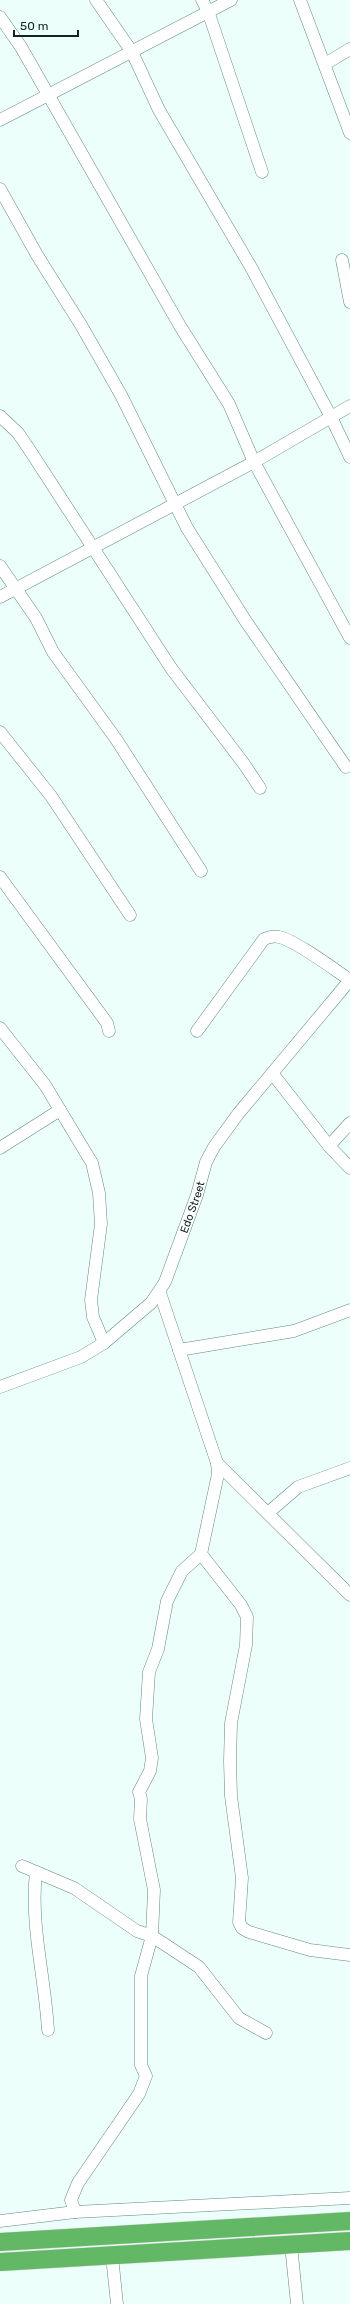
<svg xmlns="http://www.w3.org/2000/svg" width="350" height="2304" font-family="Rubik,sans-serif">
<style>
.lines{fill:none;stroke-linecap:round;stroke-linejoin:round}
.minor-casing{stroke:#618a80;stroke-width:13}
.highway-casing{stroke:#d9dcdb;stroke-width:19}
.minor{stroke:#fff;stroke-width:12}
.highway{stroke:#63b865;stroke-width:18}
.labels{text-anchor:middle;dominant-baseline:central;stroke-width:4;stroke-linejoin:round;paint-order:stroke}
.street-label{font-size:11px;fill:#132420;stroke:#edfffa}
</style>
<rect width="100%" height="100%" fill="#edfffa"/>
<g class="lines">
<g class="minor-casing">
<g id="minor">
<path d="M96,0l36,52 27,58 93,159 79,148 19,40"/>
<path d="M202,0l6,11 54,161"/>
<path d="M300,0l50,133"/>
<path d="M0,17l21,30 159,279 49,78 25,58 96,176"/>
<path d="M325,64l25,-15"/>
<path d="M0,120l231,-120"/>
<path d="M0,189l37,66 44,70 40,70 66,133 58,92 101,147"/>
<path d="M342,260l8,42"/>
<path d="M0,416l18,17 11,16 142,219 73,96 16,24"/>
<path d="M0,566l36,52 17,34 63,87 85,132"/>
<path d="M0,597l254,-135 96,-56"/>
<path d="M0,732l51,64 79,119"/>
<path d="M0,877l107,146 2,8"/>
<path d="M0,1028l45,57 47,78 7,30 2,31 -10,76 2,17 11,26"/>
<path d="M197,1031l67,-92c5,-2 10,-3 15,-2 16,3 56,33 71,43"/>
<path d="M272,1073l57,73 21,22"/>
<path d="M329,1146l21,-23"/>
<path d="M0,1148l60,-38"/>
<path d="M160,1293l57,170 1,11 -17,80 40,51 6,12 -1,28 -15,78 -1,38 1,35 11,82 -3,44 3,6 7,4 61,18 40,5"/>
<path d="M179,1350l115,-19 56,-21"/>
<path id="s1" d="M0,1387l81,-30 23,-14 47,-40 14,-21 32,-87 9,-33 8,-15 24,-33 112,-134"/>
<path d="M217,1463l133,132"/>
<path d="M269,1512l29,-25 52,-19"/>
<path d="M22,1866l52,22 63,43 15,5 47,31 40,51 27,15"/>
<path d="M36,1872c-6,53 9,105 12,158"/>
<path d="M75,2212l-4,-12 7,-17 61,-89 7,-18 -5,-11v-89l11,-40 2,-46 -14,-71 1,-20 -2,-7 11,-21 2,-13 -6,-39 3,-47 9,-23 9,-48 15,-30 19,-17"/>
<path d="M0,2221l75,-9 275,-14"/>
<path d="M291,2245l6,59"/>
<path d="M112,2256l5,48"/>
</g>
</g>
<g class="highway-casing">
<path id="highway" d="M0,2242l350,-21
M0,2262l350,-21"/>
</g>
<use href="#minor" class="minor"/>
<use href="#highway" class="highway"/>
</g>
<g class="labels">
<g class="street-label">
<text stroke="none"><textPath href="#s1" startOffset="280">Edo Street</textPath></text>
</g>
</g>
<path d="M14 30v6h64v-6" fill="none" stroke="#132420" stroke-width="2"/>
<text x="20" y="30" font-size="12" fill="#132420" stroke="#edfffa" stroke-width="3" paint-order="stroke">50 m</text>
</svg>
